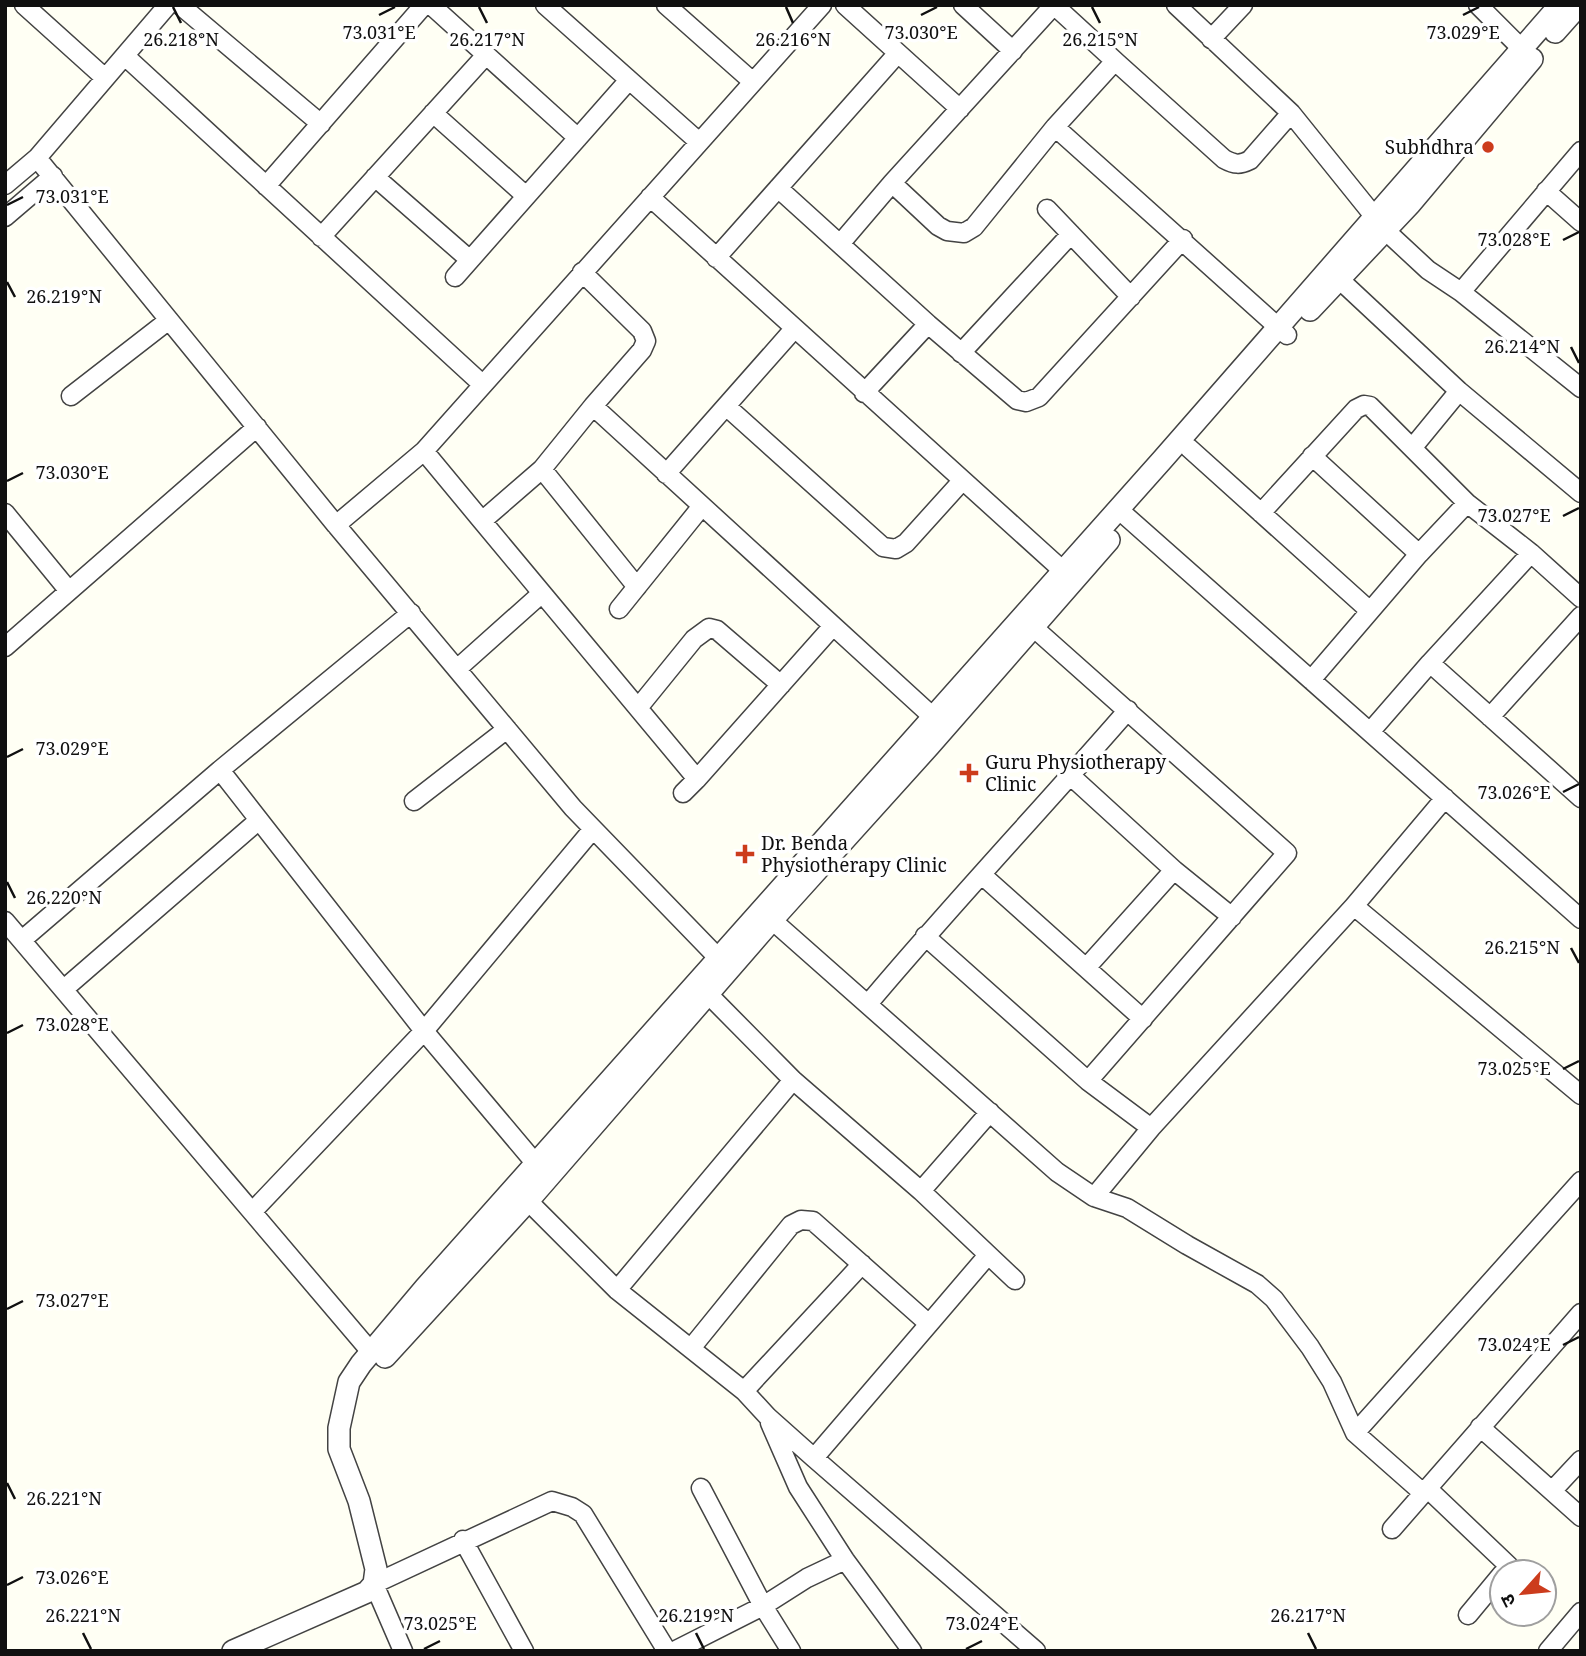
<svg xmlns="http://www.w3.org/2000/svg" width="1586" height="1656" font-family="'Noto Serif','Noto Sans Devanagari',serif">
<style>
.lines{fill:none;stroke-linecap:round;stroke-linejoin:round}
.minor-casing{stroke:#434343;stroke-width:21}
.tertiary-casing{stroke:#434343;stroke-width:24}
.minor{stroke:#fff;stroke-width:18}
.tertiary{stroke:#fff;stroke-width:21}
.ticks{fill:none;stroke:#101010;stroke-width:2.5}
.poi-dot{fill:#cc3c1d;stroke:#fff;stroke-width:2.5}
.labels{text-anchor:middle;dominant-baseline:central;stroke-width:7;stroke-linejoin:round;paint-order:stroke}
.poi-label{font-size:19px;fill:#101010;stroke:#fff;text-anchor:start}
.ticks-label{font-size:18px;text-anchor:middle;fill:#101010;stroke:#fff;stroke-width:7;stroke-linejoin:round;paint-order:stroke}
</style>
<rect width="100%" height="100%" fill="#fffff4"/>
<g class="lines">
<g class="minor-casing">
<path id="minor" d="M24,5l81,73
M168,5l-131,153 299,367
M180,5l141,119
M431,5l147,133
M545,5l154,137
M666,5l87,77
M963,5l50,46
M1054,5l61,56 -60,66
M1176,5l115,108 95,118 42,39 33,22 120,-141
M1478,5l44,44
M1211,39l32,-34
M898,53l62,56
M125,56l357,328
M1115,61l109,98c11,6 16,6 26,1l41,-47
M433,113l93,83
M375,177l95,83
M892,183l162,-178
M5,185l32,-27
M266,186l158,-181
M778,188l150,136 89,76 9,2 13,-5 144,-158
M1546,191l35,31
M650,197l421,381
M1047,209l84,88
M5,217l48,-41
M321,237l165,-182
M840,244l52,-61 46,43 9,5 17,2 10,-6 81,-100 232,208
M716,258l182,-205 -53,-48
M582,272l60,59 4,10 -4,9 -49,56
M455,277l174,-197
M1339,279l120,112 122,102
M1461,292l120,96
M961,353l110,-119
M864,393l64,-69
M71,396l98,-76
M726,406l157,141 13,2 10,-6 56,-62
M1413,447l46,-56
M1189,448l181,163
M424,451l58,70 60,-52 51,-63 340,311
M1312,456l107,98
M542,469l95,118
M666,474l128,-145
M1118,509l463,410
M5,513l64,78
M1261,513l95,-104 8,-4 6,1 97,97
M482,521l215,258 136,-153
M619,609l83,-103
M411,613l-191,157 204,261 112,133
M1033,627l254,226 -199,228
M5,647l252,-220
M1430,663l101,-110 50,45
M457,669l84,-75
M1311,680l108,-126 48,-51 64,50
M638,708l56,-69 15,-11 8,2 64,55
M1490,717l91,-101
M1370,732l60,-69 151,135
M1071,776l103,94
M683,793l14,-14
M414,801l93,-72
M982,875l161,144
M1354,906l227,189
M772,920l285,252 37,25 57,-69 203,-222 91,-108
M5,921l366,431
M925,936l163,145 63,47
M22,940l198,-170
M727,967l-154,-159 -237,-283 88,-74 398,-446
M1086,968l88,-98 58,47
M64,989l195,-169
M708,994l85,86 128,111 94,89
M868,1004c84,-100 174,-195 260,-294
M518,1191l99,99 127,101 24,26 46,41 222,193
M921,1191l69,-79
M1094,1197l33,11 60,37 70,39 17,15 36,48 22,35 23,51 68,60
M252,1212l172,-181 169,-202
M617,1290l176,-210
M692,1347l99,-122 10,-5 12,1 116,103 59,-69
M744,1391l118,-127
M770,1423l28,64 47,73 67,91
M1480,1427l101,90
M1355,1433l226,-252
M814,1458l115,-134
M701,1488l62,118 28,45
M1427,1488l82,78 -5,6
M1552,1491l29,-31
M1392,1529l189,-216
M463,1540l61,111
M1468,1615l34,-41
M403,1651l-29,-67 178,-83 20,6 11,7 84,137
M674,1651l89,-45 44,-28 38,-18
M1548,1651l33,-39"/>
</g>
<g class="tertiary-casing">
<path id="tertiary" d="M1555,32l24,-27
M1310,310l100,-106 122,-145
M385,1357l142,-155 245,-282 158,-175 179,-205
M233,1651l134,-59 7,-8 2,-15 -17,-68 -20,-52v-21l10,-46 12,-18 64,-76 738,-829 397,-454"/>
</g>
<use href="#minor" class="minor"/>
<use href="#tertiary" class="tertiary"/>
</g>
<path class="ticks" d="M173,7l8,16M479,7l8,16M786,7l7,16M1092,7l8,16M379,15l16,-8M921,15l16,-8M1463,15l16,-8M7,205l16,-8M1563,240l16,-8M7,282l8,15M1571,347l8,16M7,481l16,-8M1563,516l16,-8M7,757l16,-8M1563,792l16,-8M7,882l8,16M1571,948l8,15M7,1033l16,-8M1563,1069l16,-8M7,1309l16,-8M1563,1345l16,-8M7,1483l8,16M7,1585l16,-8M83,1633l8,16M696,1633l8,16M1308,1633l8,16M424,1649l16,-8M966,1649l16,-8"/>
<g class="poi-dot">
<circle cx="1488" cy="147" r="7"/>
<path d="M965.5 762.5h7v7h7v7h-7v7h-7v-7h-7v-7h7z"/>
<path d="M741.5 843.5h7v7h7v7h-7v7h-7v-7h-7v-7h7z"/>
</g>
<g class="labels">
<g class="poi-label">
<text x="1474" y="147" text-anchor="end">Subhdhra</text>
<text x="985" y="762">Guru Physiotherapy<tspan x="985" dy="22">Clinic</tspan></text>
<text x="761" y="843">Dr. Benda<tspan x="761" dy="22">Physiotherapy Clinic</tspan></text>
</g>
</g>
<g class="ticks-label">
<text x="379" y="39">73.031°E</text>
<text x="921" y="39">73.030°E</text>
<text x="1463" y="39">73.029°E</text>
<text x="181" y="46">26.218°N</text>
<text x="487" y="46">26.217°N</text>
<text x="793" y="46">26.216°N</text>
<text x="1100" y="46">26.215°N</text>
<text x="72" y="203">73.031°E</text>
<text x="1514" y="246">73.028°E</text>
<text x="64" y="303">26.219°N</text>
<text x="1522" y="353">26.214°N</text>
<text x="72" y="479">73.030°E</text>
<text x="1514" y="522">73.027°E</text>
<text x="72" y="755">73.029°E</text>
<text x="1514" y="799">73.026°E</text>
<text x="64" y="904">26.220°N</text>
<text x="1522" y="954">26.215°N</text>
<text x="72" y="1031">73.028°E</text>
<text x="1514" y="1075">73.025°E</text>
<text x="72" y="1307">73.027°E</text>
<text x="1514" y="1351">73.024°E</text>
<text x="64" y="1505">26.221°N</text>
<text x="72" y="1584">73.026°E</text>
<text x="83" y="1622">26.221°N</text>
<text x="696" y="1622">26.219°N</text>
<text x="1308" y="1622">26.217°N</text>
<text x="440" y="1630">73.025°E</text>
<text x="982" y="1630">73.024°E</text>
</g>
<rect width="1586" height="1656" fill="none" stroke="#101010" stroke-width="14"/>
<g transform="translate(1523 1593) rotate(243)"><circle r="33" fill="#ffffff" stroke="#9f9f9f" stroke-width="2"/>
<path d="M0-5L12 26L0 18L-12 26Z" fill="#cc3c1d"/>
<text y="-10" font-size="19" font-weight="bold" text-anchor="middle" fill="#101010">उ</text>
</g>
</svg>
